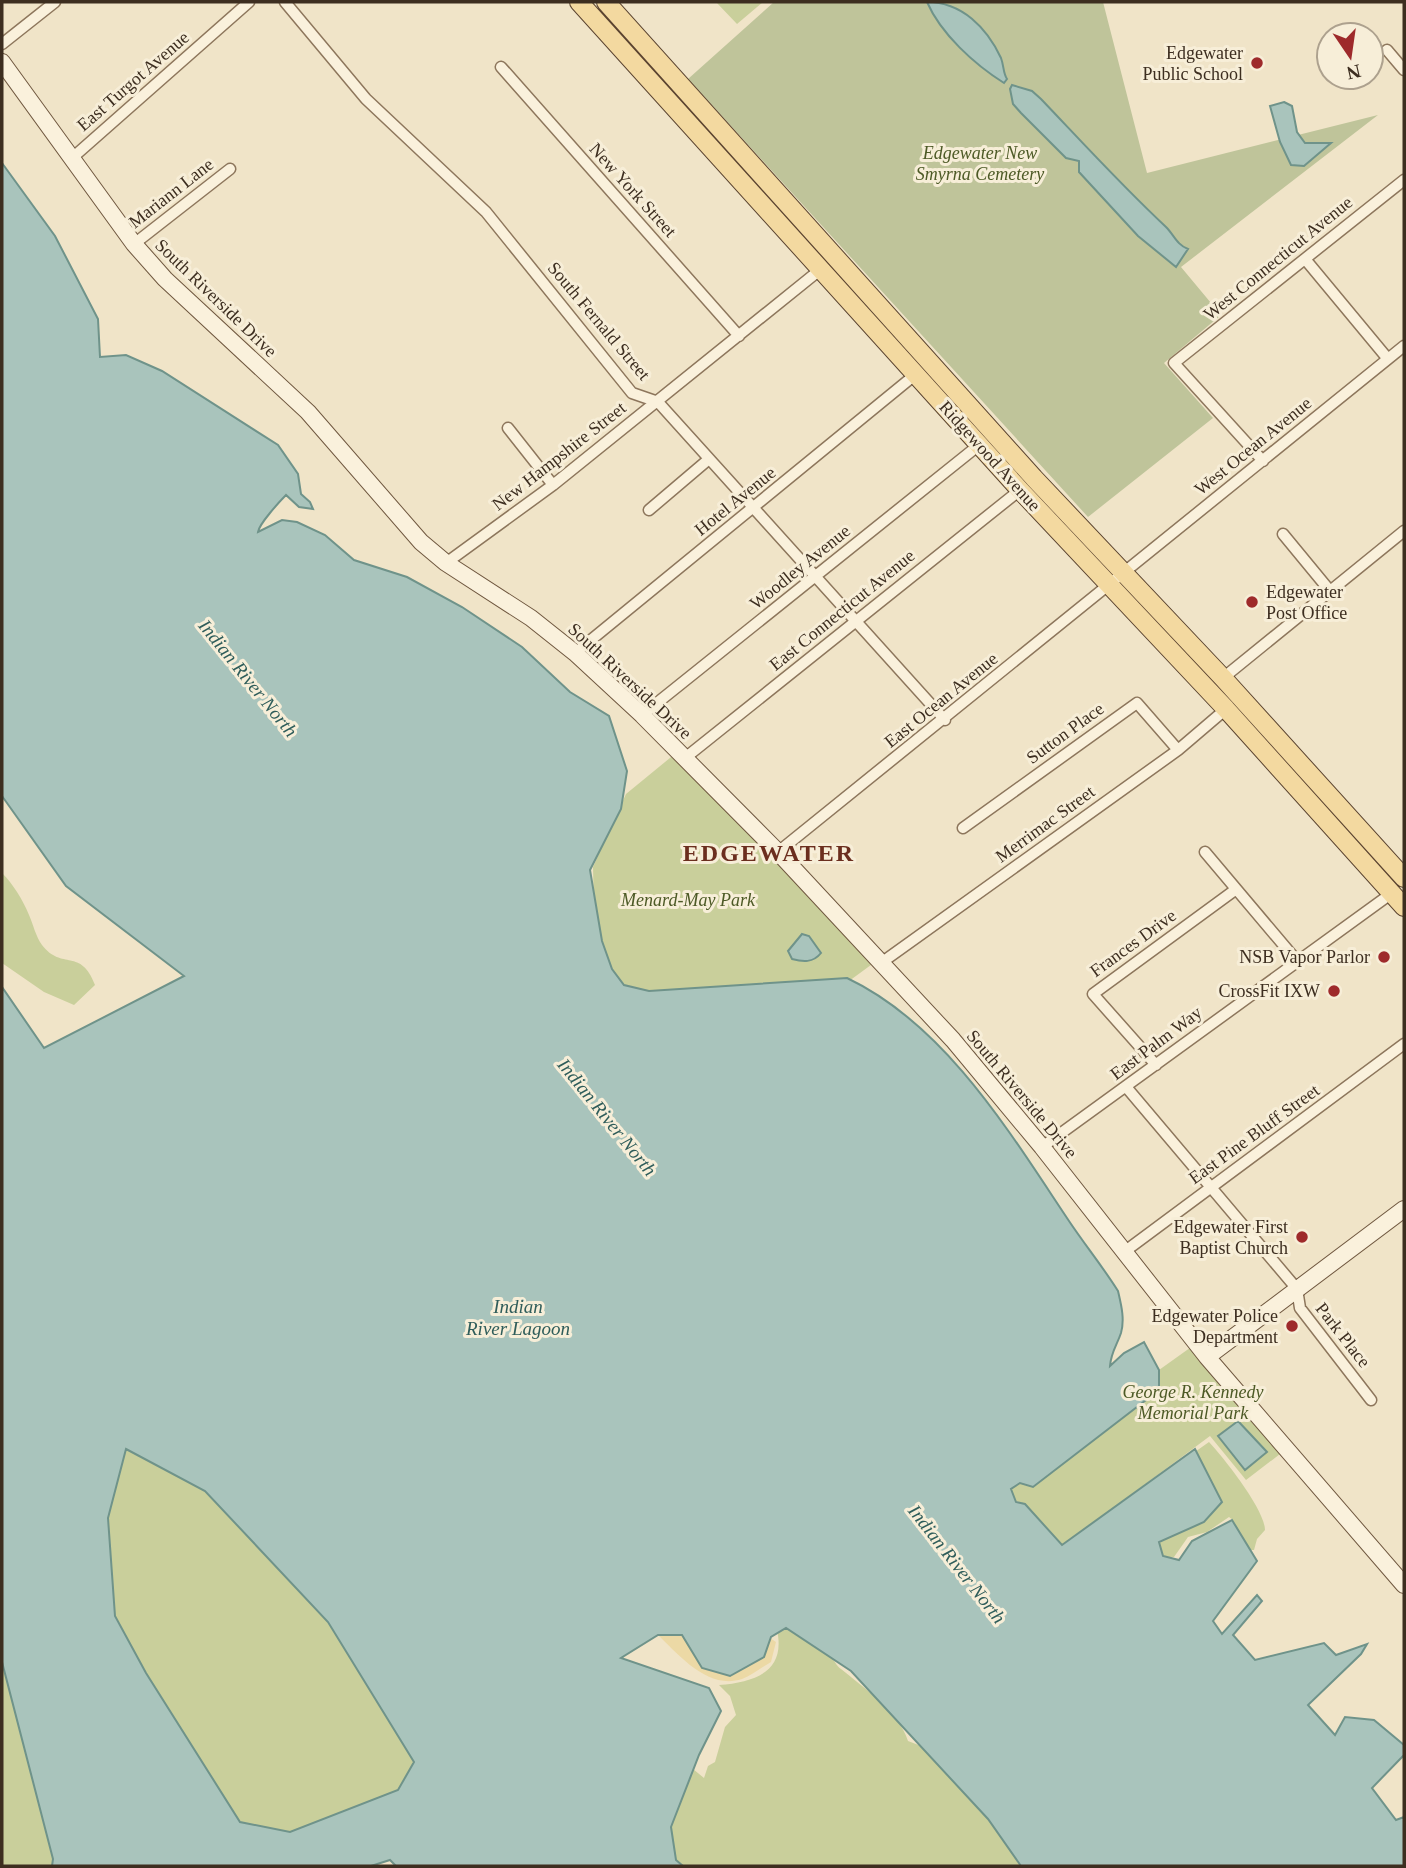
<svg xmlns="http://www.w3.org/2000/svg" width="1406" height="1868" font-family="'Times New Roman',serif">
<style>
.green{fill:#c9cf9b}
.sand{fill:#ecd9a5}
.cemetery{fill:#bfc49a}
.water{fill:#a9c4bc;stroke:#6f938a;stroke-width:2;fill-rule:evenodd}
.lines{fill:none;stroke-linecap:round;stroke-linejoin:round}
.street-casing{stroke:#8d765c;stroke-width:13}
.secondary-casing{stroke:#6f573f;stroke-width:18}
.primary-casing{stroke:#5b4430;stroke-width:20}
.street{stroke:#faf1dc;stroke-width:10}
.secondary{stroke:#faf1dc;stroke-width:16}
.primary{stroke:#f3d9a0;stroke-width:18}
.poi-dot{fill:#9e2a2b;stroke:#f7eed8;stroke-width:2.5}
.labels{text-anchor:middle;dominant-baseline:central;stroke-width:6;stroke-linejoin:round;paint-order:stroke}
.poi-label{font-size:18px;fill:#3d2e20;stroke:#f7eed8;text-anchor:end}
.street-label{font-size:18px;fill:#3d2e20;stroke:#f7eed8}
.park-label{font-size:18px;font-style:italic;fill:#4d5a26;stroke:#f7eed8}
.water-label{font-size:19px;font-style:italic;fill:#2f5d5a;stroke:#f7eed8}
.district-label{font-size:24px;font-weight:bold;letter-spacing:2px;fill:#6b2e1e;stroke:#f7eed8}
</style>
<rect width="100%" height="100%" fill="#f0e4c8"/>
<path class="green" d="M716,2h47l-26,22z
M676,753l199,209 -30,22 -190,49 -60,-82 -2,-84 33,-73z
M2,873c11,11 21,27 27,42 4,9 7,22 13,30 20,26 39,2 53,40l-21,20 -30,-13 -42,-29z
M1194,1345l86,109 -34,26 -36,-44 -148,110 -37,-42 -9,-3 -5,-12 148,-99v-20z
M1209,1442c15,16 56,68 56,88l-8,9 -3,11h-6l-18,-23 3,-7 -4,-3 -22,15 -19,5 -14,20 -13,1 -6,-15 37,-89z
M126,1449l64,34 11,-1 115,128 10,4 89,149 -17,27 -108,42 -50,-10 -94,-149 -31,-57 -8,-98z
M791,1628c10,13 26,18 39,29 5,3 6,9 11,12 23,19 58,43 67,72l13,5 67,73 33,47h-338l-7,-6 -5,-33 22,-58 11,9 4,-12 7,-4 10,-35 11,-12 -6,-19 -11,-11c37,-3 67,-14 58,-55z
M2,1662l51,197 -1,7h-50z"/>
<path class="sand" d="M658,1635h24l20,32 61,-9 7,-20 6,4 -5,20c-9,5 -19,13 -29,17 -34,11 -62,-23 -84,-44z"/>
<path class="cemetery" d="M774,2h329l44,171 231,-58 -197,152 40,48 -57,48 49,55 -125,99 -400,-438z"/>
<path class="water" d="M927,2c35,0 60,26 74,56 3,8 2,15 6,21l-3,4c-30,-19 -63,-49 -77,-81z
M1012,85l20,6 9,8c41,43 81,87 125,128 8,8 11,18 22,22l-12,18 -38,-31 -59,-64v-11l-13,-3 -45,-45 -8,-9 -3,-15z
M1284,102l8,4 5,26 8,11h26l-27,23 -13,-1 -11,-23 -10,-36z
M2,163l53,73 43,83 2,38 26,-2 36,16 116,74 20,29 3,20 9,8 3,7 -14,-2 -13,-12c-6,6 -27,29 -28,37l24,-12 15,2 28,13 29,25 53,17 55,30 60,40 48,45 39,24 18,55 -6,38 -31,61 12,71 10,28 12,16 25,6 198,-13c99,47 163,155 222,243 16,24 34,46 49,70 3,13 7,28 3,42 -4,12 -10,19 -11,33l14,-13 20,-11 15,28v20l-126,97 -13,-4 -9,6 5,13 9,2 37,41 133,-96 27,53 -18,20 -45,20 4,14 16,4 13,-19 40,-21 25,41 -44,60 9,13 35,-39 5,6 -29,34 22,25 69,-17 12,12 31,-11 -6,10 -53,51 27,30 10,-18 29,3 30,25v10l-32,33 24,32 8,-3v49h-383l-33,-47 -137,-148 -65,-43 -15,9 -7,20 -34,19 -28,-8 -20,-33h-24l-37,23 88,30 12,23 -22,44 -28,72 5,33 7,6h-287l-6,-6 -19,6h-319l1,-7 -51,-197v-675l42,61 140,-72 -118,-90 -64,-90zM126,1449l79,42 123,131 86,140 -16,28 -108,42 -50,-10 -94,-149 -31,-57 -7,-98z
M802,934l7,2 12,17c-8,10 -18,9 -29,6l-4,-8z
M1238,1421l29,31 -22,18 -27,-34z"/>
<g class="lines">
<g class="street-casing">
<path id="street" d="M285,2l81,97 120,113 146,181 26,9 287,318
M2,44l53,-42
M1387,50l17,20
M501,67l238,269
M71,159l178,-157
M134,244l96,-75
M1305,259l83,100
M508,428l45,57
M1263,461l-89,-98 230,-183
M649,510l60,-51
M1283,534l47,57
M446,563l107,-78 268,-216
M575,653l341,-279
M1223,678l181,-147
M642,715l337,-270
M685,758l335,-268
M963,828l174,-125 41,47
M778,852l626,-506
M1205,852l92,109
M881,963l297,-213 48,-41
M1156,1065l-63,-71 142,-104
M1127,1088l170,201 3,19 71,92
M1042,1147l350,-254
M1124,1252l280,-208"/>
</g>
<g class="secondary-casing">
<path id="secondary" d="M2,62l132,182 31,35 143,133 113,130 25,21 85,55 44,35 67,62 136,137 175,188 89,107 165,210 197,228
M1207,1357l197,-148"/>
</g>
<g class="primary-casing">
<path id="primary" d="M579,2l441,488 206,219 178,198
M606,2l428,476 189,200 181,200"/>
</g>
<use href="#street" class="street"/>
<use href="#secondary" class="secondary"/>
<use href="#primary" class="primary"/>
</g>
<g class="poi-dot">
<circle cx="1257" cy="63" r="7"/>
<circle cx="1252" cy="602" r="7"/>
<circle cx="1384" cy="957" r="7"/>
<circle cx="1334" cy="991" r="7"/>
<circle cx="1302" cy="1237" r="7"/>
<circle cx="1292" cy="1326" r="7"/>
</g>
<g class="labels">
<g class="poi-label">
<text x="1243" y="53">Edgewater<tspan x="1243" dy="21">Public School</tspan></text>
<text x="1266" y="592" text-anchor="start">Edgewater<tspan x="1266" dy="21">Post Office</tspan></text>
<text x="1370" y="957">NSB Vapor Parlor</text>
<text x="1320" y="991">CrossFit IXW</text>
<text x="1288" y="1227">Edgewater First<tspan x="1288" dy="21">Baptist Church</tspan></text>
<text x="1278" y="1316">Edgewater Police<tspan x="1278" dy="21">Department</tspan></text>
</g>
<g class="street-label">
<text transform="translate(133 81) rotate(-41)">East Turgot Avenue</text>
<text transform="translate(633 190) rotate(48)">New York Street</text>
<text transform="translate(171 193) rotate(-38)">Mariann Lane</text>
<text transform="translate(1278 258) rotate(-39)">West Connecticut Avenue</text>
<text transform="translate(216 298) rotate(44)">South Riverside Drive</text>
<text transform="translate(599 321) rotate(50)">South Fernald Street</text>
<text transform="translate(1253 446) rotate(-39)">West Ocean Avenue</text>
<text transform="translate(559 456) rotate(-38)">New Hampshire Street</text>
<text transform="translate(990 456) rotate(48)">Ridgewood Avenue</text>
<text transform="translate(735 501) rotate(-39)">Hotel Avenue</text>
<text transform="translate(800 567) rotate(-39)">Woodley Avenue</text>
<text transform="translate(842 610) rotate(-39)">East Connecticut Avenue</text>
<text transform="translate(630 681) rotate(43)">South Riverside Drive</text>
<text transform="translate(941 700) rotate(-39)">East Ocean Avenue</text>
<text transform="translate(1065 733) rotate(-36)">Sutton Place</text>
<text transform="translate(1045 824) rotate(-36)">Merrimac Street</text>
<text transform="translate(1133 943) rotate(-36)">Frances Drive</text>
<text transform="translate(1156 1043) rotate(-37)">East Palm Way</text>
<text transform="translate(1022 1094) rotate(50)">South Riverside Drive</text>
<text transform="translate(1254 1134) rotate(-36)">East Pine Bluff Street</text>
<text transform="translate(1343 1335) rotate(52)">Park Place</text>
</g>
<g class="park-label">
<text x="980" y="153">Edgewater New<tspan x="980" dy="21">Smyrna Cemetery</tspan></text>
<text x="688" y="900">Menard-May Park</text>
<text x="1193" y="1392">George R. Kennedy<tspan x="1193" dy="21">Memorial Park</tspan></text>
</g>
<g class="water-label">
<text transform="translate(248 678) rotate(51)">Indian River North</text>
<text transform="translate(607 1117) rotate(51)">Indian River North</text>
<text x="518" y="1306">Indian<tspan x="518" dy="22">River Lagoon</tspan></text>
<text transform="translate(957 1564) rotate(52)">Indian River North</text>
</g>
<g class="district-label">
<text x="769" y="853">EDGEWATER</text>
</g>
</g>
<rect width="1406" height="1868" fill="none" stroke="#3d2e20" stroke-width="7"/>
<g transform="translate(1350 56) rotate(167)"><circle r="33" fill="#f7eed8" stroke="#ada18e" stroke-width="2"/>
<path d="M0-5L12 26L0 18L-12 26Z" fill="#9e2a2b"/>
<text y="-10" font-size="19" font-weight="bold" text-anchor="middle" fill="#3d2e20">N</text>
</g>
</svg>
